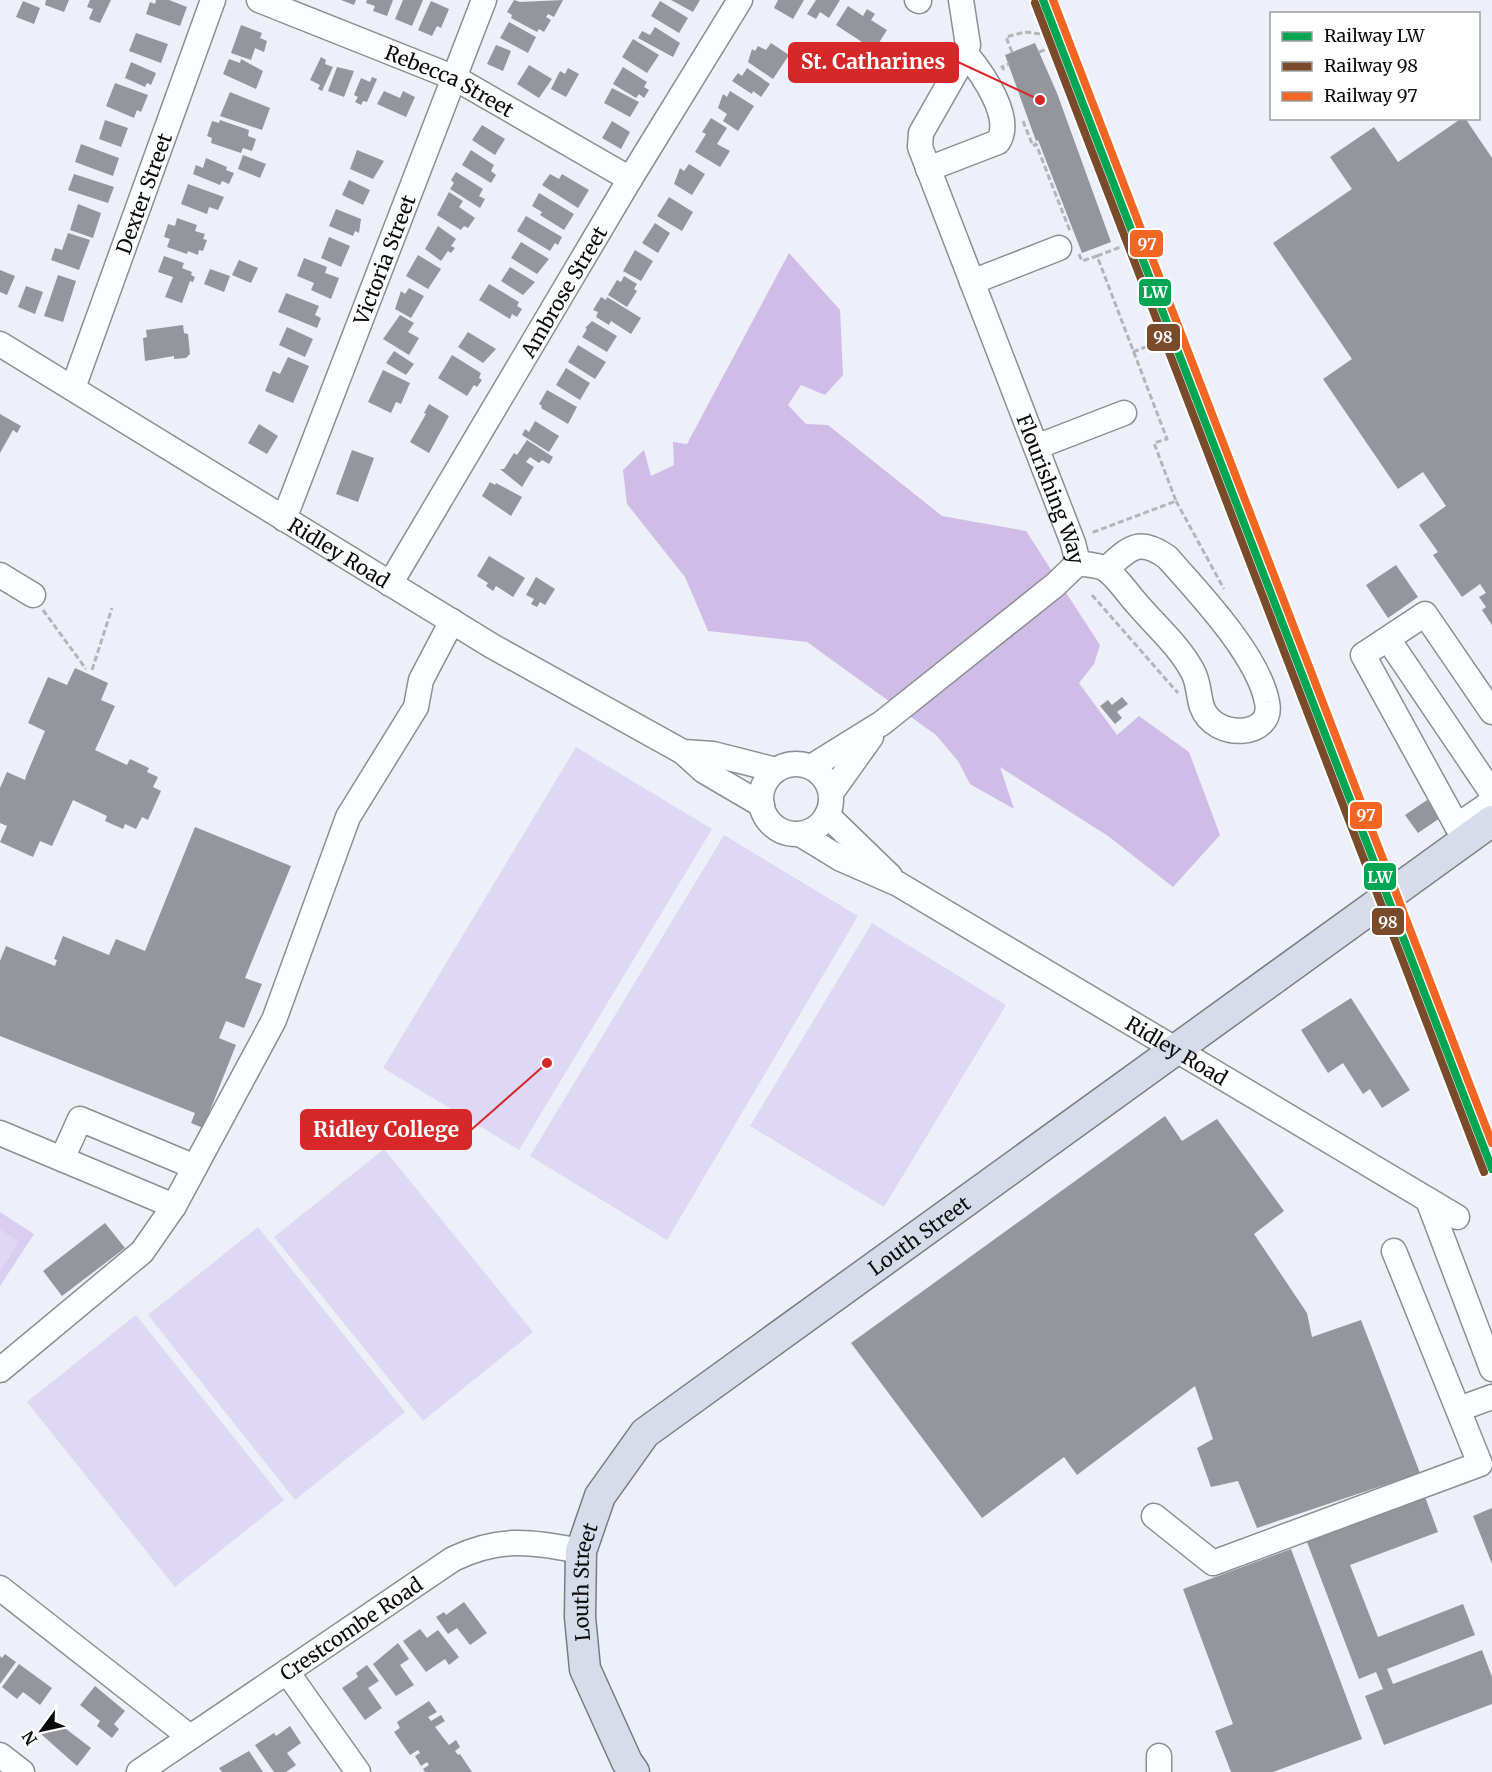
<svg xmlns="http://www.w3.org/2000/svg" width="1492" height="1772" font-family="Merriweather,serif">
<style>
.green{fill:#dacef0}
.forest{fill:#cfbce7}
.pitch{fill:#ded8f4}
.building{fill:#94969c}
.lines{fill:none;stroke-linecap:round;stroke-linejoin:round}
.minor-casing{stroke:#8c8e92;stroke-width:27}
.major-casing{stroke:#7a7b7f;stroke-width:33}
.path{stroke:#b5b5b7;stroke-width:3;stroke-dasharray:6 3;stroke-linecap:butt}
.minor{stroke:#fcfdfe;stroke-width:24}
.major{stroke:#d7dceb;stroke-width:30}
.rail-1-casing{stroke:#fff;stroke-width:12}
.rail-2-casing{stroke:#fff;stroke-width:12}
.rail-3-casing{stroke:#fff;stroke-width:12}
.rail-1{stroke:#00a651;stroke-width:8}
.rail-2{stroke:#7a4b2a;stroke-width:8}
.rail-3{stroke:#f26522;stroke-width:8}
.labels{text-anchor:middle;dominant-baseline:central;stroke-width:6;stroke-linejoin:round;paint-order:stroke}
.street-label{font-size:20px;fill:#0a0a0a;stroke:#fff}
.leader{fill:none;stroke:#d62828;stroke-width:2}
.callout-dot{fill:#d62828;stroke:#fff;stroke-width:2}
.callout{fill:#d62828;stroke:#d62828;stroke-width:2}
.callout-label{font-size:21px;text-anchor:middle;font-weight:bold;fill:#fff}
.line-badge{stroke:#fff;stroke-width:2}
.badge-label{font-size:16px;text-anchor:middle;font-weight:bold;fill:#fff}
</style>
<rect width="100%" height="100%" fill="#edf0f9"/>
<path class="green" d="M0,1212l34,22 -34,52z"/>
<path class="forest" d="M789,253l51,57 3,65 -18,20 -24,-10 -13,20 18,19 22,1 114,91 84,15 74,114 -6,19 -15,19 38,52 22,-19 50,36 31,83 -47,52 -65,-51 -108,-69 14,42 -44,-25 -12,-23 -22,-26 -129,-93 -99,-11 -23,-54 -58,-73 -4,-34 21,-20 7,26 23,-11 -1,-23 14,2z"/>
<path class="pitch" d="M576,747l136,82 -193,321 -136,-82z
M724,835l134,81 -191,324 -137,-84z
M872,923l134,82 -122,202 -134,-81z
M384,1149l149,183 -110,89 -149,-184z
M258,1227l147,185 -110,88 -147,-185z
M0,1229l19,13 -19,30z
M136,1315l148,185 -109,87 -148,-185z"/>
<path class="building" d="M46,0h23l-5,12 -19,-7z
M90,0h21l-11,23 -11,-4 4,-10 -6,-2z
M156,0h13l18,7 -7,19 -34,-12 4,-12 5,2z
M341,0h15l-2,5z
M367,0h26l-6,16 -14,-5 2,-5 -9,-3z
M403,0h20l-11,26 -17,-7z
M514,0l6,2 43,-2 -9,17 -6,-3 -2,3 5,3 -7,12 -5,-3 -2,3 -26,-14 1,-3 -5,-3z
M671,0h29l-7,12z
M778,0h26l-11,19 -19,-11z
M816,0h24l-11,18 -9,-6 -4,7 -9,-5z
M23,1l17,7 -6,16 -18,-7z
M431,1l18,8 -8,19 -4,-2 -5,10 -14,-6z
M660,1l28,17 -9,15 -28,-17z
M848,6l15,10 4,-7 8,5 -4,6 16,10 -19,30 -6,-4 6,-10 -32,-21z
M509,22l27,15 -8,16 -28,-15z
M241,25l21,8 -2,5 7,3 -3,11 -9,-4 -4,12 -20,-7z
M655,27l25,16 -7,14 -35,-19 4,-7 8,4z
M136,33l32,11 -7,19 -32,-12z
M633,39l26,16 -12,18 -25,-16z
M771,43l18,12 -16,24 -25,-17 4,-13 3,2 3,-5 8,4z
M1035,43l22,50 54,149 -29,11 -44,-113 -2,1 -31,-86z
M496,45l15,6 -8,20 -16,-7z
M321,57l5,3 -1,4 8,3 -11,24 -4,-2 2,-4 -10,-5z
M229,59l11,4 1,-4 22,12 -7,18 -33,-15z
M131,62l25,11 -5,12 -4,-2 -2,4 -20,-9z
M529,65l23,14 -13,19 -22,-14z
M337,67l17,4 -10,26 -16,-6z
M623,67l24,15 -3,5 5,3 -5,8 -5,-4 -3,4 -23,-14z
M568,68l11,6 -13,23 -15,-8 9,-18 5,3z
M747,68l23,16 -9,13 -8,-6 -1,3 -20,-13 6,-8 4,3z
M372,77l5,2 -10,23 -4,-1 -2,4 -6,-3 3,-5 -4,-2 7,-17 9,4z
M115,83l33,12 -7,17 -4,-2 -3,8 -28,-12z
M612,88l27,14 -9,15 -26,-14z
M384,91l16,7 3,-7 12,6 -9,20 -29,-13z
M730,91l24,15 -16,25 -15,-10 4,-7 -9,-6 5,-14 4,3z
M230,92l40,16 -8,22 -42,-14z
M711,118l16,10 -10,16 13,7 -10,16 -25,-15 11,-18 -4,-2z
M1462,118h3l27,40v467l-10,-15 4,-3 -7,-10 7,-4 -6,-9 -18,13 -29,-42 5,-3 -19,-27 27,-19 -23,-34 -25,17 -75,-110 29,-20 -79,-116 79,-54 -22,-32 44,-30 24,35z
M105,120l23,8 -7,19 -22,-8z
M220,120l29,10 -1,6 8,3 -4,12 -9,-3 -2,5 -30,-10 1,-5 -5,-2 5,-15 7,2z
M612,121l18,11 -9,17 -19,-11z
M482,125l23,14 -10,16 -23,-15z
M81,144l38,14 -6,18 -38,-14z
M357,150l27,11 -11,18 -23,-10z
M471,150l23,15 -3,6 5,4 -5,8 -29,-18z
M243,155l23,9 -6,14 -22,-9z
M206,158l21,9 -1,3 8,3 -5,11 -7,-3 -2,4 -27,-11 3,-9 7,3z
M689,164l16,10 -13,21 -18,-11 6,-16 4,3z
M456,172l27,17 -4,7 6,3 -5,9 -30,-19 4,-6 -3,-3z
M74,174l40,13 -6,16 -40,-13z
M550,174l9,5 3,-5 27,16 -11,18 -36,-23z
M349,180l21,10 -7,15 -21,-10z
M188,184l36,13 -6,13 -9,-3 -2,7 -26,-10z
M449,192l14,9 -4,6 16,11 -7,10 -4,-2 -3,4 -24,-15z
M539,193l35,21 -10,16 -24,-15 2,-3 -10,-6z
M669,197l24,15 -11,19 -25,-15z
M78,204l23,9 -8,25 -23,-8z
M336,209l25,10 -2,14 -4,-2 -2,5 -24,-10z
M526,216l36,21 -4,8 -3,-2 -5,8 -33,-20z
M177,218l20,7 -2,6 10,3 -2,5 4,1 -4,11 -4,-1 -1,5 -10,-4 -1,3 -20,-7 3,-8 -6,-2 4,-13 7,2z
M655,223l15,10 -12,20 -16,-10z
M438,226l18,13 -5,7 4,2 -4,5 -3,-2 -7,10 -16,-12z
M68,233l22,7 -11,30 -28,-10 4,-12 7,2z
M329,237l21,9 -9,21 -20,-9z
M521,242l28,17 -12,15 -26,-16z
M635,250l18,11 -12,20 -18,-10z
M418,255l23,14 -13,20 -22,-13z
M164,256l20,7 -2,5 10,4 -1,3 4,2 -2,5 -3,-1 -8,22 -17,-6 8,-20 -15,-5z
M304,258l23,9 -2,6 14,5 -8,21 -20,-9 3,-7 -17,-7z
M239,260l19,8 -7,15 -19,-8z
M510,267l25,15 -12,13 -22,-14z
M210,269l20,7 -6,16 -20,-8z
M0,270l15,6 -8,19 -7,-3z
M58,275l18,6 -13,41 -19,-6z
M624,276l13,8 -3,5 3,2 -10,16 -19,-12 9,-15 4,2z
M489,284l30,18 -2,4 5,3 -5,8 -5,-3 -2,5 -31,-19z
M26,286l17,6 -8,22 -17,-7z
M409,288l15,8 -13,22 -16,-9 6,-18 4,3z
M286,293l33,13 -4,9 6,3 -4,10 -39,-16z
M601,297l5,3 1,-3 34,21 -10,16 -20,-13 -2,4 -13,-8 2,-5 -5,-2z
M400,315l14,8 -6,9 11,6 -10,17 -26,-16z
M592,321l25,15 -10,16 -25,-15 5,-8 -2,-1z
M183,325l1,8 4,1 2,20 -4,4 -12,1v-3l-29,5 -2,-23 4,-1 -1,-7z
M287,327l26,12 -8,18 -26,-12z
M468,332l28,17 -13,14 -25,-16z
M578,345l28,17 -11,17 -27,-17z
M394,351l20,13 -8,11 -20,-12z
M452,355l29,18 -2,5 3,2 -5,7 -3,-2 -7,11 -29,-18z
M288,357l21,9 -16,37 -28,-12 8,-20 7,3z
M566,368l24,15 -10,17 -24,-15z
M383,370l27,13 -9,21 -5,-2 -5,11 -23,-11z
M547,390l30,17 -9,17 -27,-16 1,-2 -3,-2z
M429,404l20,12 -20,37 -19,-11 16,-28 -2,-1z
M0,414l21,12 -4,7 -4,-3 -13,23z
M535,421l24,15 -10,16 -27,-17 3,-6 4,3z
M259,424l19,12 -11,18 -19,-11z
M527,440l26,17 -4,7 -7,-4 -3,3 -9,-6 -4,5 8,5 -12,20 -22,-18h4l10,-16 3,2z
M352,450l22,8 -16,44 -22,-8z
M490,482l5,3 1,-2 26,14 -11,19 -29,-20z
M489,556l36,22 -12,19 -17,-11 -3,5 -7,-5 2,-3 -11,-7z
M1396,565l22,32 -30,21 -22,-33z
M536,577l19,12 -10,16 -5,-3 -3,5 -6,-3 3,-5 -8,-4z
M75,668l33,15 -7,17 14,6 -20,44 32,15 3,-6 19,9 -2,4 11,5 -5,10 8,4 -13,29 -6,-3 -6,12 -11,-5 -2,5 -18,-8 2,-5 -34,-16 -21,46 -12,-5 -7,16 -33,-15 7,-16 -7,-3v-35l7,-16 18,8 1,-4 19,-45 -17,-8 20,-46 19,8z
M1122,697l6,7 -11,8 5,6 -7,6 -15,-18 8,-6 4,5z
M1430,798l13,18 -25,17 -13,-18z
M195,827l96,39 -46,112 17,6 -18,44 -18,-7 -7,17 17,7 -33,83 -12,-5 4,-10 -195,-77v-75l6,-15 49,20 2,-6 -3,-1 9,-23 46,19 7,-16 29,12z
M1351,998l59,92 -28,18 -12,-19 -7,5 -20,-31 -15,10 -27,-43z
M1165,1116l17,25 35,-22 67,92 -30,23 53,79 5,24 49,-17 59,153 -163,55 -19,-47 -27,6 -14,-39 16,-9 -18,-53 -118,89 -13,-18 -82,61 -131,-175z
M105,1223l20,25 -63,48 -19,-25z
M1425,1497l13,35 -88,33 28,72 85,-33 12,31 -88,34 6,15 89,-34 10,27v27l-108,41 -19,-49 18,-7 -7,-17 -17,7 -52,-137z
M1492,1508v56l-19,-48z
M1291,1549l71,190 -89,33h-42l-16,-41 18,-7 -50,-135z
M464,1602l23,31 -17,12 -13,-17 -9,6 -12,-17 8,-5 2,3z
M420,1629l7,9 11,-8 21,27 -10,8 -4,-6 -19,13 -23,-31z
M398,1643l11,16 -9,6 14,20 -18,11 -23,-32z
M5,1654l11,8 -16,22v-28l2,2z
M19,1664l33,24 -12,17 -17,-13 -6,7 -15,-12z
M367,1665l12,16 -11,7 14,20 -17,12 -23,-32 16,-11 -2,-4z
M95,1686l30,25 -11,13 5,5 -7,9 -15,-12 3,-5 -20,-16z
M429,1701l8,11 -9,5 3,4 10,-6 4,6 -10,6 14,18 7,-5 4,7 -5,4 3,4 2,-1 12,18h-47l-2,-3 6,-4 -2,-3 -6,4 -6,-10 5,-3 -2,-3 -8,5 -16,-23 6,-4 -3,-6z
M53,1719l38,29 -14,18 -36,-32z
M290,1726l11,17 -14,10 9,12 -10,7h-12l-19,-27 19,-12 2,3z
M249,1751l14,21h-41l-3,-4z"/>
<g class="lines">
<g class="minor-casing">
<g id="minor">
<path id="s1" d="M259,0l196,78 175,101"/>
<path d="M917,0l2,1"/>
<path id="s2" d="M961,0l7,45 -2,9 -45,79 -1,14 153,396 5,20"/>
<path d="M928,169l70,-27c16,-24 -16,-69 -32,-88"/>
<path d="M972,282l87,-34"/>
<path id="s3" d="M0,344l492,302 191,106 21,19 58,34"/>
<path id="s4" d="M73,388l140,-388"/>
<path d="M1036,447l88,-34"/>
<path id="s5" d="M284,519l200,-519"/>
<path d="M1078,563c8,2 24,2 30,8 11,9 20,23 30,34 18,21 42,42 55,67 6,11 5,23 9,35 12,34 73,31 65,-5 -9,-47 -68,-109 -100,-145 -29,-20 -37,-9 -61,12"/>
<path d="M0,575l33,20"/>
<path id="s6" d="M390,584l240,-405 110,-179"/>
<path d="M1388,639l104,154"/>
<path d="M683,752l30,2 63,16"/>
<circle cx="796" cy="799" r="35"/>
<path d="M811,767l71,-44 173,-138 23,-22"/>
<path d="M831,793l40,-56"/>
<path d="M827,815l63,61"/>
<path d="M1457,826l-94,-171 62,-41 67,98"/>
<path id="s7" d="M800,834l41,25 57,25 559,333"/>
<path d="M1465,839l-8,-13 35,-24"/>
<path d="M0,1133l174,73"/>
<path d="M62,1159l18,-40 115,48"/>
<path d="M1428,1200l64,169"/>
<path d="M0,1370l142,-118 32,-46 100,-186 74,-203 68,-110 5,-27 31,-59"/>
<path d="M1459,1409l33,-12"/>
<path d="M1154,1516l59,47 267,-99 -86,-213"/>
<path d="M0,1588l190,149"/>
<path d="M287,1672l71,100"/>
<path d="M0,1755l22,17"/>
<path d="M1159,1756v16"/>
<path id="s8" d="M139,1772l314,-213c48,-23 77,-17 128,-8"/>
</g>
</g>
<g class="major-casing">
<g id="major">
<path id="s9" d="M634,1772l-7,-10 -42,-93 -5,-52 1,-66 19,-55 45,-63 847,-612"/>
</g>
</g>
<path class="path" d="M1012,52l-6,-15 19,-5 16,2
M1039,52l8,-3
M1004,70l-2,-3 7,-3
M1023,121l10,25 3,-2 34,87
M1079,254l3,7 15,-5 70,183 -13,4 22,58 -85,32
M1097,256l26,-10
M1133,352l27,-11
M1176,501l48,88
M1092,595l86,98
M43,610l43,59
M92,670l20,-62"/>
<use href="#minor" class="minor"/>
<use href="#major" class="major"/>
<g class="rail-1-casing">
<path id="rail-1" d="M1043,0l449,1169"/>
</g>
<g class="rail-2-casing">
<path id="rail-2" d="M1035,3l449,1169"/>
</g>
<g class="rail-3-casing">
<path id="rail-3" d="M1053,0l439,1143"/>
</g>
<use href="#rail-1" class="rail-1"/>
<use href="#rail-2" class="rail-2"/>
<use href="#rail-3" class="rail-3"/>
</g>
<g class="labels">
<g class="street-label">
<text stroke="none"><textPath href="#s1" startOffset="207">Rebecca Street</textPath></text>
<text stroke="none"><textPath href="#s4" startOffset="207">Dexter Street</textPath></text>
<text stroke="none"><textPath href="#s5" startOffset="278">Victoria Street</textPath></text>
<text stroke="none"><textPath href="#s6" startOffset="340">Ambrose Street</textPath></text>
<text stroke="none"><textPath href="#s2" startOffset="526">Flourishing Way</textPath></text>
<text stroke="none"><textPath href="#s3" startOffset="398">Ridley Road</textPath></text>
<text stroke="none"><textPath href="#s7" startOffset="435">Ridley Road</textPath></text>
<text stroke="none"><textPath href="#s9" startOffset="706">Louth Street</textPath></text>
<text stroke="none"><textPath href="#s9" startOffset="202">Louth Street</textPath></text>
<text stroke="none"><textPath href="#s8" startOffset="256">Crestcombe Road</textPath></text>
</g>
</g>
<path class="leader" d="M1040 100L958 62M547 1063L471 1130"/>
<g class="callout-dot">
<circle cx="1040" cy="100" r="6"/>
<circle cx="547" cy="1063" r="6"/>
</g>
<g class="callout">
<rect x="789" y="43" width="169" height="39" rx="6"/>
<rect x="301" y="1110" width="170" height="39" rx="6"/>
</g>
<g class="callout-label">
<text x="873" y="69">St. Catharines</text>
<text x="386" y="1137">Ridley College</text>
</g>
<g class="line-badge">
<rect x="1129" y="229" width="35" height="29" rx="6" fill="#f26522"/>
<rect x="1138" y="278" width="34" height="29" rx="6" fill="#00a651"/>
<rect x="1146" y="323" width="35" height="29" rx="6" fill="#7a4b2a"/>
<rect x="1349" y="801" width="34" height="29" rx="6" fill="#f26522"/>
<rect x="1363" y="862" width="34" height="29" rx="6" fill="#00a651"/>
<rect x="1371" y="907" width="34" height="29" rx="6" fill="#7a4b2a"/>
</g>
<g class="badge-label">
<text x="1147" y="250">97</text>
<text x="1155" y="298">LW</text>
<text x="1163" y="343">98</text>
<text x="1366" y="821">97</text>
<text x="1380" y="883">LW</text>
<text x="1388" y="928">98</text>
</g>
<rect x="1270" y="12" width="210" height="108" fill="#ffffff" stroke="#9d9d9d" stroke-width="1.5"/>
<rect x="1282" y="32" width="30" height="9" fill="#00a651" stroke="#9d9d9d" stroke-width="1.5"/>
<text x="1324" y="42" font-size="18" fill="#0a0a0a">Railway LW</text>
<rect x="1282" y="62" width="30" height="9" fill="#7a4b2a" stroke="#9d9d9d" stroke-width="1.5"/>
<text x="1324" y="72" font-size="18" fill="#0a0a0a">Railway 98</text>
<rect x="1282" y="92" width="30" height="9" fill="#f26522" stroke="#9d9d9d" stroke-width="1.5"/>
<text x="1324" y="102" font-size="18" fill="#0a0a0a">Railway 97</text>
<g transform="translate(42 1730) rotate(237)" stroke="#ffffff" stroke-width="4.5" paint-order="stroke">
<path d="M0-4.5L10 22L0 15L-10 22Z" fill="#0a0a0a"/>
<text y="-9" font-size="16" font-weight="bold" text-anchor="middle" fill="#0a0a0a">N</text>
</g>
</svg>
